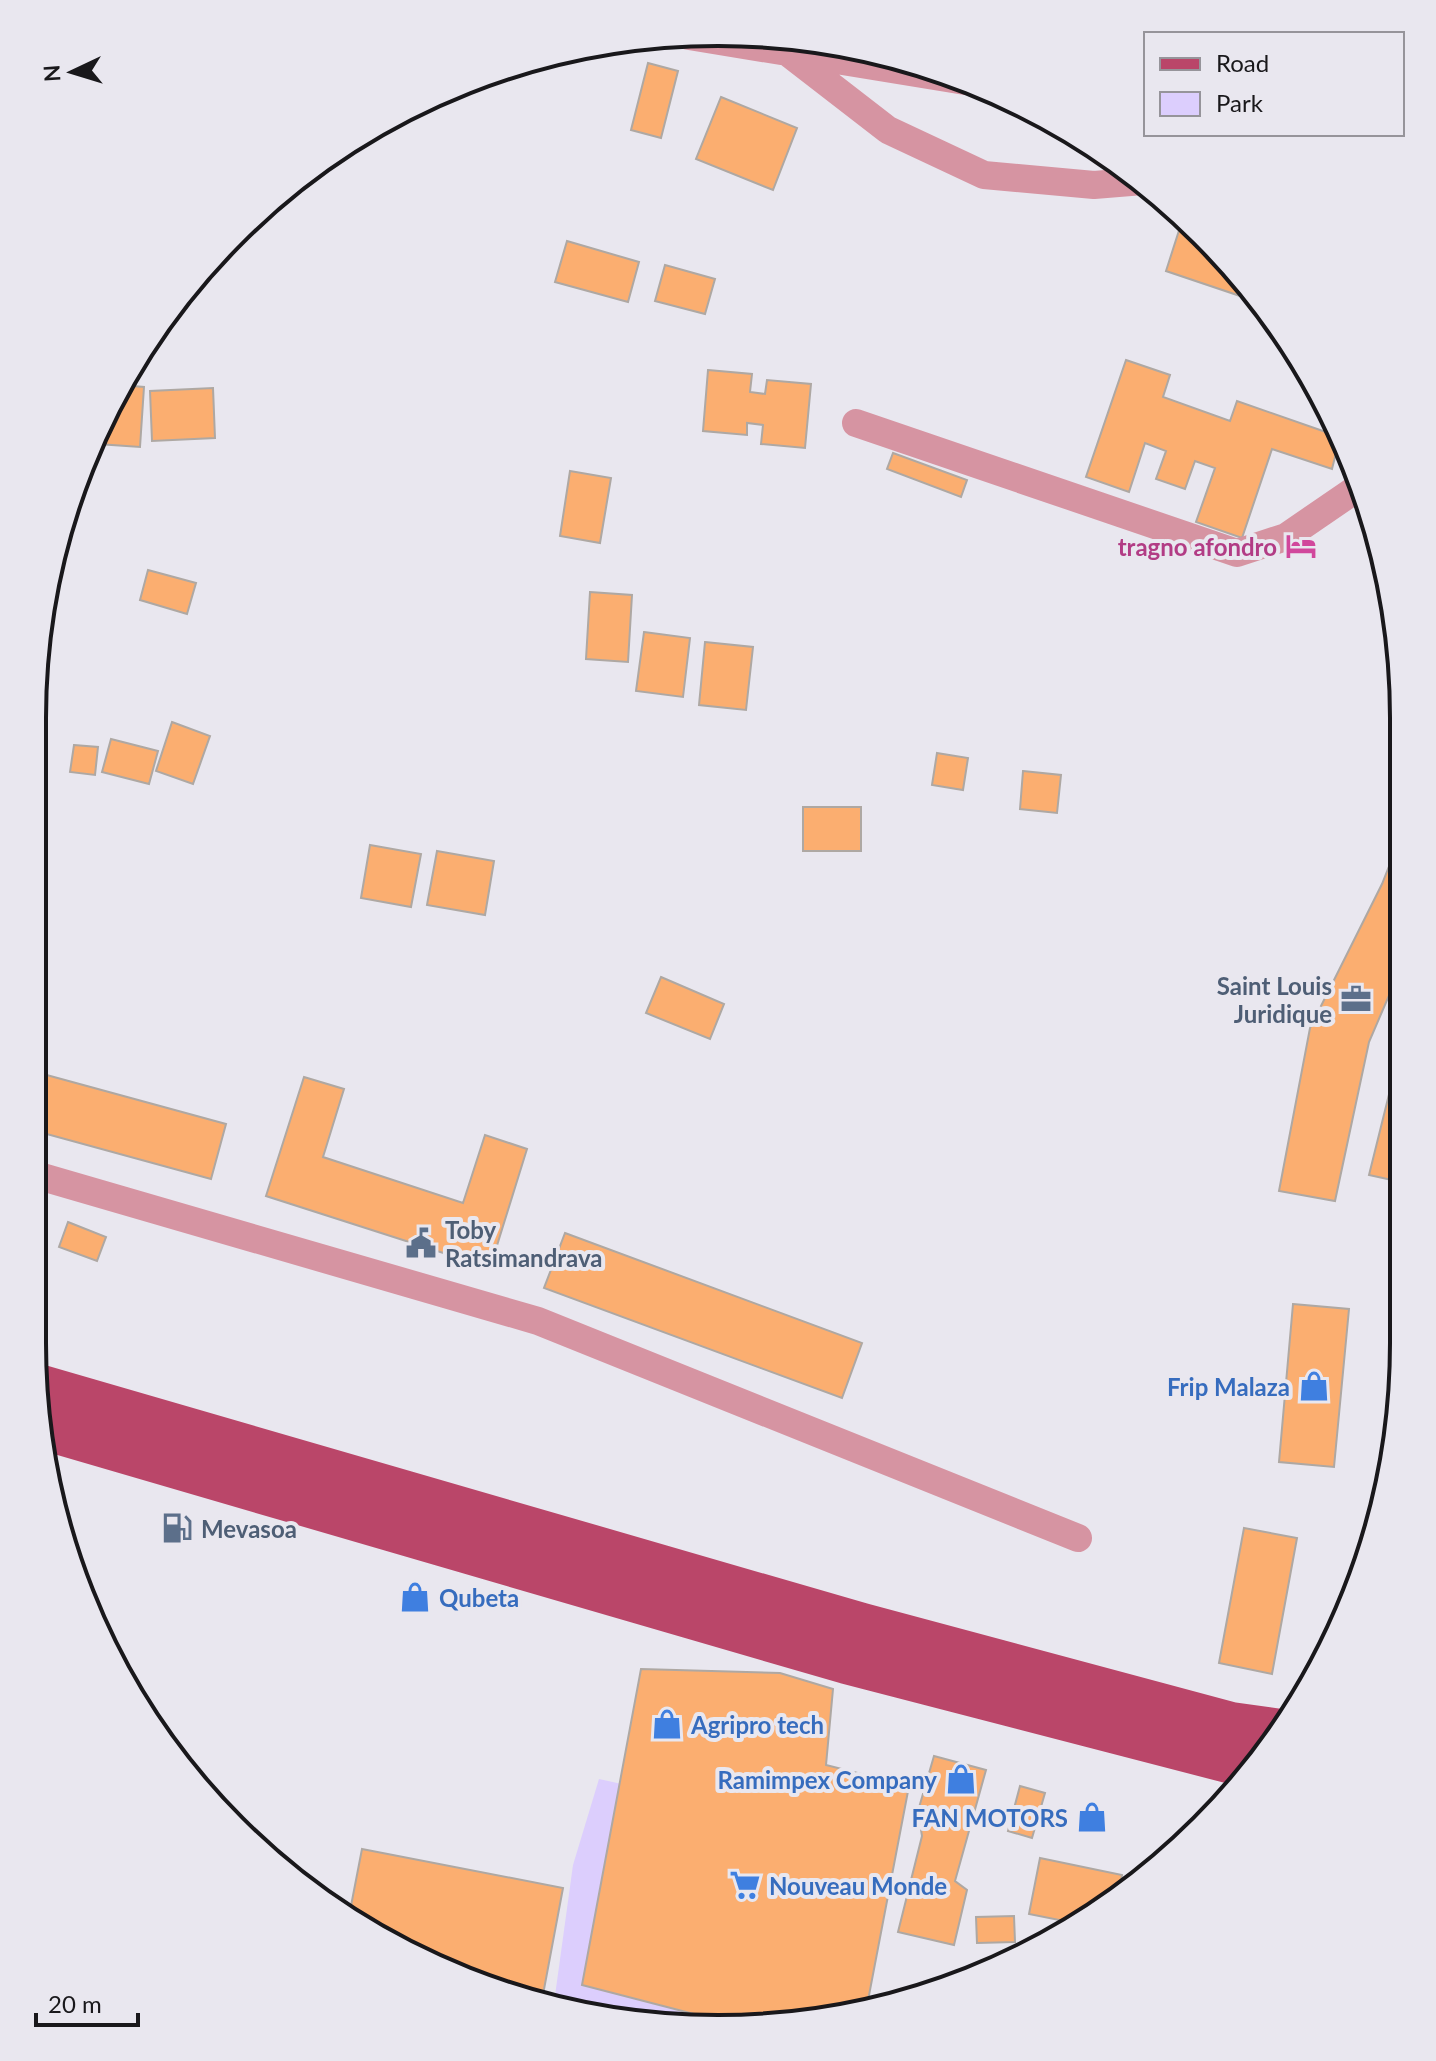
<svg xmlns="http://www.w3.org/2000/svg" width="1436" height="2061" font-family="Lato,sans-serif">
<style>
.green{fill:#dccefd}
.forest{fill:#ba9ff2}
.building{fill:#fbae70;stroke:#aea8a3;stroke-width:2}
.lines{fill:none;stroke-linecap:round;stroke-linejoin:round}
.street{stroke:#d694a2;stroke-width:28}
.primary{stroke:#ba4669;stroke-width:44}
.labels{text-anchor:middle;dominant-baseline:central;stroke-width:8;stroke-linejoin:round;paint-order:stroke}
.hotel-label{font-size:24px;font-weight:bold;fill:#b23c85;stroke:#e9e7ef;text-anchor:end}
.service-label{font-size:24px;font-weight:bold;fill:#4e5e75;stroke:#e9e7ef;text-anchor:start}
.shop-label{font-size:24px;font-weight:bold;fill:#366cbe;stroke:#e9e7ef;text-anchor:end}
.rim{fill:none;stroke:#19181b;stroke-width:4}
</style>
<rect width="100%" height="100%" fill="#e9e7ef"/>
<path class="green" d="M599,1779l118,26 58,124 -1,89 -145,5 -75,-20 19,-138z"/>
<path class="forest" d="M868,51c77,12 151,50 216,91z"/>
<path class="building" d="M648,63l30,8 -17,67 -30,-8z
M721,97l76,31 -24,62 -77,-31z
M1183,218l50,47 25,37 -92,-31z
M567,241l72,21 -11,40 -73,-20z
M665,265l50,14 -10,35 -50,-13z
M1126,360l44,15 -7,22 67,24 7,-20 103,36 -8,32 -60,-20 -30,89 -46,-16 19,-54 -20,-7 -10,28 -29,-10 10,-28 -21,-8 -16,49 -43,-15z
M708,370l44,4 -2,18 15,2 2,-14 44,4 -6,64 -44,-4 2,-19 -16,-2v12l-44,-4z
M120,385l24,2 -4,60 -42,-3z
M213,388l2,50 -63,3 -2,-50z
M893,453l74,27 -6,17 -74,-28z
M570,471l41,7 -11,65 -40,-7z
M148,570l48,13 -9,31 -47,-14z
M590,592l42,3 -4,67 -42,-3z
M644,632l46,6 -7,59 -47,-6z
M705,642l48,5 -7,63 -47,-5z
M172,722l38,14 -17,48 -37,-13z
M111,739l47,12 -9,33 -47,-12z
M74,745l24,2 -3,28 -25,-3z
M937,753l31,5 -5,32 -31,-5z
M1023,771l38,4 -4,38 -37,-4z
M803,807h58v44h-58z
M1399,841l1,129 -31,72 -34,159 -56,-10 31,-163 72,-144z
M370,845l51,9 -10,53 -50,-9z
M437,851l57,10 -9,54 -58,-10z
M661,977l63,27 -14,35 -64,-26z
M1401,1046v136l-32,-7z
M32,1071l194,53 -15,55 -179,-49z
M304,1077l40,12 -21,68 140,46 22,-68 42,14 -37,119 -224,-72z
M68,1222l38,15 -9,24 -38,-14z
M565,1233l297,110 -20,55 -298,-110z
M1293,1304l56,5 -15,158 -55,-5z
M1244,1528l53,10 -25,136 -53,-11z
M641,1669l139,4 53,16 -7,76 83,21 -43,225 -15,5 -134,4 -135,-35z
M934,1756l52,14 -31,111 12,9 -13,55 -56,-13 24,-96 -4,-25z
M1020,1786l25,7 -13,45 -24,-7z
M362,1849l201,39 -21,112 -87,-23 -105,-66z
M1040,1858l82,17 -3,18 -45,30 -45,-9z
M1014,1916l1,26 -38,1 -1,-26z"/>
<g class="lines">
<path class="street" d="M689,36l276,45
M791,55l97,75 96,45 110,10 49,-4
M856,423l381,130 49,-16 70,-48
M32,1174l506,147 540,217"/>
<path class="primary" d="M38,1386l824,239 369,99 50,7
M43,1428l803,234 409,106"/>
</g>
<defs>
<g id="hotel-bare" transform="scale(2.4)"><path d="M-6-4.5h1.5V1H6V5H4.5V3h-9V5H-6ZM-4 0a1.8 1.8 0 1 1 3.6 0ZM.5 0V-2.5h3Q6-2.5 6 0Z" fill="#d1479c" stroke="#e9e7ef" stroke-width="2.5" paint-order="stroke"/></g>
<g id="office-bare" transform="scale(2.4)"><path d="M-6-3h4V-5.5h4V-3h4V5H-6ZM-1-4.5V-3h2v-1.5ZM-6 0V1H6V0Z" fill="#5c6f8a" stroke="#e9e7ef" stroke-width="2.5" paint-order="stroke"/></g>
<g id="civic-bare" transform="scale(2.4)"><path d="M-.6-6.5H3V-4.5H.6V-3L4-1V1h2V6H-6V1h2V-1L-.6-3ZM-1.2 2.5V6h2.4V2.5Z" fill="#5c6f8a" stroke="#e9e7ef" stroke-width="2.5" paint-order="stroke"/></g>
<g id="shop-bare" transform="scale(2.4)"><path d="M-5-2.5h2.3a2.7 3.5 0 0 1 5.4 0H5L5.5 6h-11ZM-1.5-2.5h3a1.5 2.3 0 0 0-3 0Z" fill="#3f7fe0" stroke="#e9e7ef" stroke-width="2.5" paint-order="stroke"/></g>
<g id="fuel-bare" transform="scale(2.4)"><path d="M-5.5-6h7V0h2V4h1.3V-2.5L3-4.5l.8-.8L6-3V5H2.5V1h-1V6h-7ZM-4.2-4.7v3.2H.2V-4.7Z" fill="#5c6f8a" stroke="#e9e7ef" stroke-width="2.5" paint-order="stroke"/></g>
<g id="supermarket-bare" transform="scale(2.4)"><path d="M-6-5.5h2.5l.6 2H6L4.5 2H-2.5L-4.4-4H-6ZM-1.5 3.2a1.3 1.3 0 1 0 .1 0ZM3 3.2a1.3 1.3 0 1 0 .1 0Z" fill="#3f7fe0" stroke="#e9e7ef" stroke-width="2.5" paint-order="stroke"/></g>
</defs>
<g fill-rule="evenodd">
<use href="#hotel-bare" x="1301" y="546"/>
<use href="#office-bare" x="1356" y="999"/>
<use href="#civic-bare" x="421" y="1243"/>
<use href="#shop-bare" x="1314" y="1386"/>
<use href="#fuel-bare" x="177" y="1528"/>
<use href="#shop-bare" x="415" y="1597"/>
<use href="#shop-bare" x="667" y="1724"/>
<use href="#shop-bare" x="961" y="1779"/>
<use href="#shop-bare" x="1092" y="1817"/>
<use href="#supermarket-bare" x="745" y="1885"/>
</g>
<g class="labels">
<g class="hotel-label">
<text x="1277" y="546">tragno afondro</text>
</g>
<g class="service-label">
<text x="1332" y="985" text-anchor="end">Saint Louis<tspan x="1332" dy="28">Juridique</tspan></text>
<text x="445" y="1229">Toby<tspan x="445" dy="28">Ratsimandrava</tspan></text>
<text x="201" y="1528">Mevasoa</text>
</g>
<g class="shop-label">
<text x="1290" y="1386">Frip Malaza</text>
<text x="439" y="1597" text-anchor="start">Qubeta</text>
<text x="691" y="1724" text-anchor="start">Agripro tech</text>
<text x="937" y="1779">Ramimpex Company</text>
<text x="1068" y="1817">FAN MOTORS</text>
<text x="769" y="1885" text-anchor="start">Nouveau Monde</text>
</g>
</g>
<path d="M0 0H1436V2061H0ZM718 46H718A672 672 0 0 1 1390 718V1343A672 672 0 0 1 718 2015H718A672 672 0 0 1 46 1343V718A672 672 0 0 1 718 46Z" fill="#e9e7ef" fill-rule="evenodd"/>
<path class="rim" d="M718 46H718A672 672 0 0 1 1390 718V1343A672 672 0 0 1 718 2015H718A672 672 0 0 1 46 1343V718A672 672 0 0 1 718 46Z"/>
<rect x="1144" y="32" width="260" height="104" fill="#e9e7ef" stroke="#96949a" stroke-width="2"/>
<rect x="1160" y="58" width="40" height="12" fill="#ba4669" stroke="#96949a" stroke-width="2"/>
<text x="1216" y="72" font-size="24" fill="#19181b">Road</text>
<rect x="1160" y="92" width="40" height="24" fill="#dccefd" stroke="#96949a" stroke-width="2"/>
<text x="1216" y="112" font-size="24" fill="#19181b">Park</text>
<g transform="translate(72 72) rotate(266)" stroke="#e9e7ef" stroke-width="6" paint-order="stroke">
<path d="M0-6L14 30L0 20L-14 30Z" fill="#19181b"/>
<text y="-12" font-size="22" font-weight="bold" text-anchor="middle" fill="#19181b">N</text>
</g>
<path d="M36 2013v12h102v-12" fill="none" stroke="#19181b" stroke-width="4"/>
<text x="48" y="2013" font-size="24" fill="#19181b" stroke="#e9e7ef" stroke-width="6" paint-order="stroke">20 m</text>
</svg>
